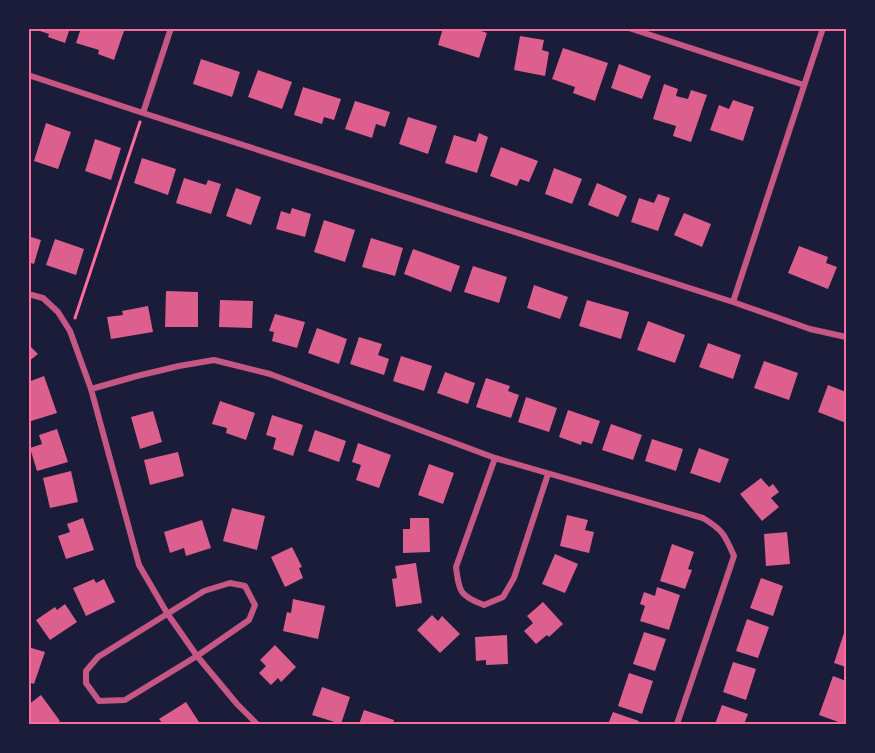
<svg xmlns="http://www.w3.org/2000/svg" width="875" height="753" font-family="Merriweather,serif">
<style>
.building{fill:#dd5f8e}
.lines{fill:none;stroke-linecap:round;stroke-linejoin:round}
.path{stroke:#ff6b9d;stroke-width:3}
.minor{stroke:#c65784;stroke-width:6}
.neatline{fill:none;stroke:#ff6b9d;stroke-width:2}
</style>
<rect width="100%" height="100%" fill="#1b1b3a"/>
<path class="building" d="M70,28l-5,15 -17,-6 1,-3 -15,-5z
M81,28h44l-11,32 -16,-6 1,-4 -23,-7z
M443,28h30l14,5 -8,25 -41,-13z
M520,36l24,4 -2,10 7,2 -4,24 -31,-6z
M563,48l45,15 -13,38 -22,-8 2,-6 -23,-8z
M201,59l39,13 -8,25 -39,-13z
M619,64l32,12 -9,23 -31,-11z
M258,70l34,12 -10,27 -34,-12z
M664,84l14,5 -2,7 12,3 3,-9 16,5 -16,47 -18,-6 3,-10 -23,-7z
M303,87l38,12 -7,21 -10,-3 -2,7 -28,-9z
M733,100l21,7 -11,34 -33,-11 9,-25 10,4z
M355,101l35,11 -5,15 -9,-3 -4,14 -27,-9z
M408,117l29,9 -9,28 -29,-10z
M46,123l25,9 -13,37 -24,-8z
M479,133l9,4 -11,36 -32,-10 9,-28 22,7z
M95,139l26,9 -10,32 -26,-9z
M501,147l37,14 -9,21 -9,-3 -3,7 -27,-10z
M142,158l34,11 -8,26 -34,-12z
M554,168l28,11 -10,25 -27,-10z
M184,178l22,7 2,-5 13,4 -10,30 -35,-11z
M597,183l30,13 -9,21 -30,-12z
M236,188l25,9 -10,28 -25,-9z
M658,194l12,4 -12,33 -27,-9 8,-24 15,5z
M292,208l19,6 -6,23 -29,-8 5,-18 9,3z
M684,213l27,11 -9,23 -28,-12z
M324,220l31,10 -10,32 -31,-10z
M28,236l13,4 -7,24 -6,-2z
M371,238l32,10 -8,28 -33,-9z
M55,239l29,10 -8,26 -30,-10z
M799,246l29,11 -2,6 11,4 -9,22 -40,-16z
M413,249l47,17 -9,26 -47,-18z
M473,266l34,11 -8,26 -35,-11z
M534,285l34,12 -8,22 -33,-11z
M166,291l32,1v35h-33z
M220,300l33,1 -1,27 -33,-1z
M587,300l42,12 -8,27 -42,-13z
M148,306l5,26 -42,7 -4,-22 16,-2 -1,-4z
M275,314l30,8 -8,26 -25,-7 2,-9 -5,-1z
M648,321l37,14 -10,28 -38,-13z
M317,328l30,11 -8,25 -31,-11z
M359,337l23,7 -4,11 11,4 -5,16 -34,-11z
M708,343l33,12 -8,24 -34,-12z
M28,344l10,10 -10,8z
M401,356l31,10 -8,25 -31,-10z
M764,361l34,12 -9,27 -35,-12z
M445,372l30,11 -7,21 -31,-11z
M44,376l13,37 -29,9v-40z
M486,378l24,8 -2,5 11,4 -8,23 -35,-11z
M828,385l18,7v31l-28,-11z
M526,397l31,11 -8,24 -31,-10z
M220,401l35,12 -9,27 -20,-7 1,-5 -15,-4z
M568,410l32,11 -8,23 -10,-3 -1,4 -22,-8z
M153,411l9,31 -22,7 -9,-32z
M272,415l31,10 -10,31 -20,-7 3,-11 -10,-3z
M611,424l31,11 -9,25 -31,-10z
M57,429l11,33 -31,9 -7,-23 12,-4 -3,-9z
M315,430l31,11 -7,21 -31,-11z
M652,439l31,10 -7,22 -31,-10z
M358,443l33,12 -12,33 -23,-8 5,-15 -9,-3z
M699,448l30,11 -9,24 -30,-10z
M178,452l6,24 -34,9 -6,-25z
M429,464l25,9 -11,31 -25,-9z
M71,471l7,31 -28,6 -7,-30z
M761,478l8,9 4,-3 6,8 -8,6 8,9 -17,14 -22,-27z
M232,508l33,8 -8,34 -34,-9z
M567,515l21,5 -3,10 9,2 -5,21 -29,-7z
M83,518l11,32 -28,9 -8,-23 12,-4 -3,-8z
M410,518h19l1,34 -27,1v-24h7z
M202,520l9,28 -25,8 -2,-8 -14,5 -6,-21z
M787,532l3,32 -24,2 -2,-32z
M672,544l22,8 -6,17 4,1 -7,19 -25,-8z
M292,547l10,20 -3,1 4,10 -18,9 -14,-30z
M555,554l23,10 -13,29 -23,-9z
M416,563l6,40 -26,4 -4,-28 5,-1 -2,-12z
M761,578l22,8 -10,30 -23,-8z
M94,579l2,4 8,-4 11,23 -29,14 -13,-28z
M657,587l23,8 -11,35 -29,-9 5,-15 -5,-2 4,-12 11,4z
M293,599l32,7 -7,33 -35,-8 4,-19 4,1z
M543,602l20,22 -14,13 -2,-2 -11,9 -12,-13 9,-8 -6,-7z
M65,604l12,18 -27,18 -14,-20 19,-13 2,3z
M432,615l6,6 4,-5 18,18 -20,19 -23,-23z
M747,619l22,8 -11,31 -22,-7z
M644,632l22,7 -11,32 -22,-7z
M844,633l2,1v33l-12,-4z
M507,635l1,29 -22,1v-5l-10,1 -1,-24z
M275,645l21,22 -15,15 -3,-4 -7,7 -12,-12 7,-7 -6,-6z
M28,647l17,5 -11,32 -6,-2z
M733,662l23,7 -10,31 -23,-8z
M629,673l24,8 -11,33 -24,-8z
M833,676l13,5v37l-2,6 -25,-9z
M322,687l28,10 -9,27 -29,-9z
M41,695l19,26 -5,3h-24l-3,-3v-16z
M186,702l13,20 -4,2h-32l-4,-5z
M722,705l26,9 -4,10h-29z
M364,710l30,10 -1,4h-34z
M613,712l26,9 -1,3h-30z"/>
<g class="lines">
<path class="path" d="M75,318l65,-196"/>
<path class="minor" d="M629,28l175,57
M28,75l115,38 590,189 77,27 36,8
M143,113l28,-85
M28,294l15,4 15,14 12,19 21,58 48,176 28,48 30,43 40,48 20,20
M733,302l90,-274
M91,389l46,-13 42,-10 35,-6 56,14 225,84 208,60c20,12 22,17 31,38l-57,168
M495,458l-39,109c3,25 4,29 28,38l19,-8 11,-19 34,-104
M230,583l15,3 10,19 -6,15 -52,36 -72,44 -26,1 -13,-18v-12l12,-14 106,-66z"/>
</g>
<rect width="875" height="753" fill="none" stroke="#1b1b3a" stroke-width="60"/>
<rect x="30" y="30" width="815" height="693" class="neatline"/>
</svg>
